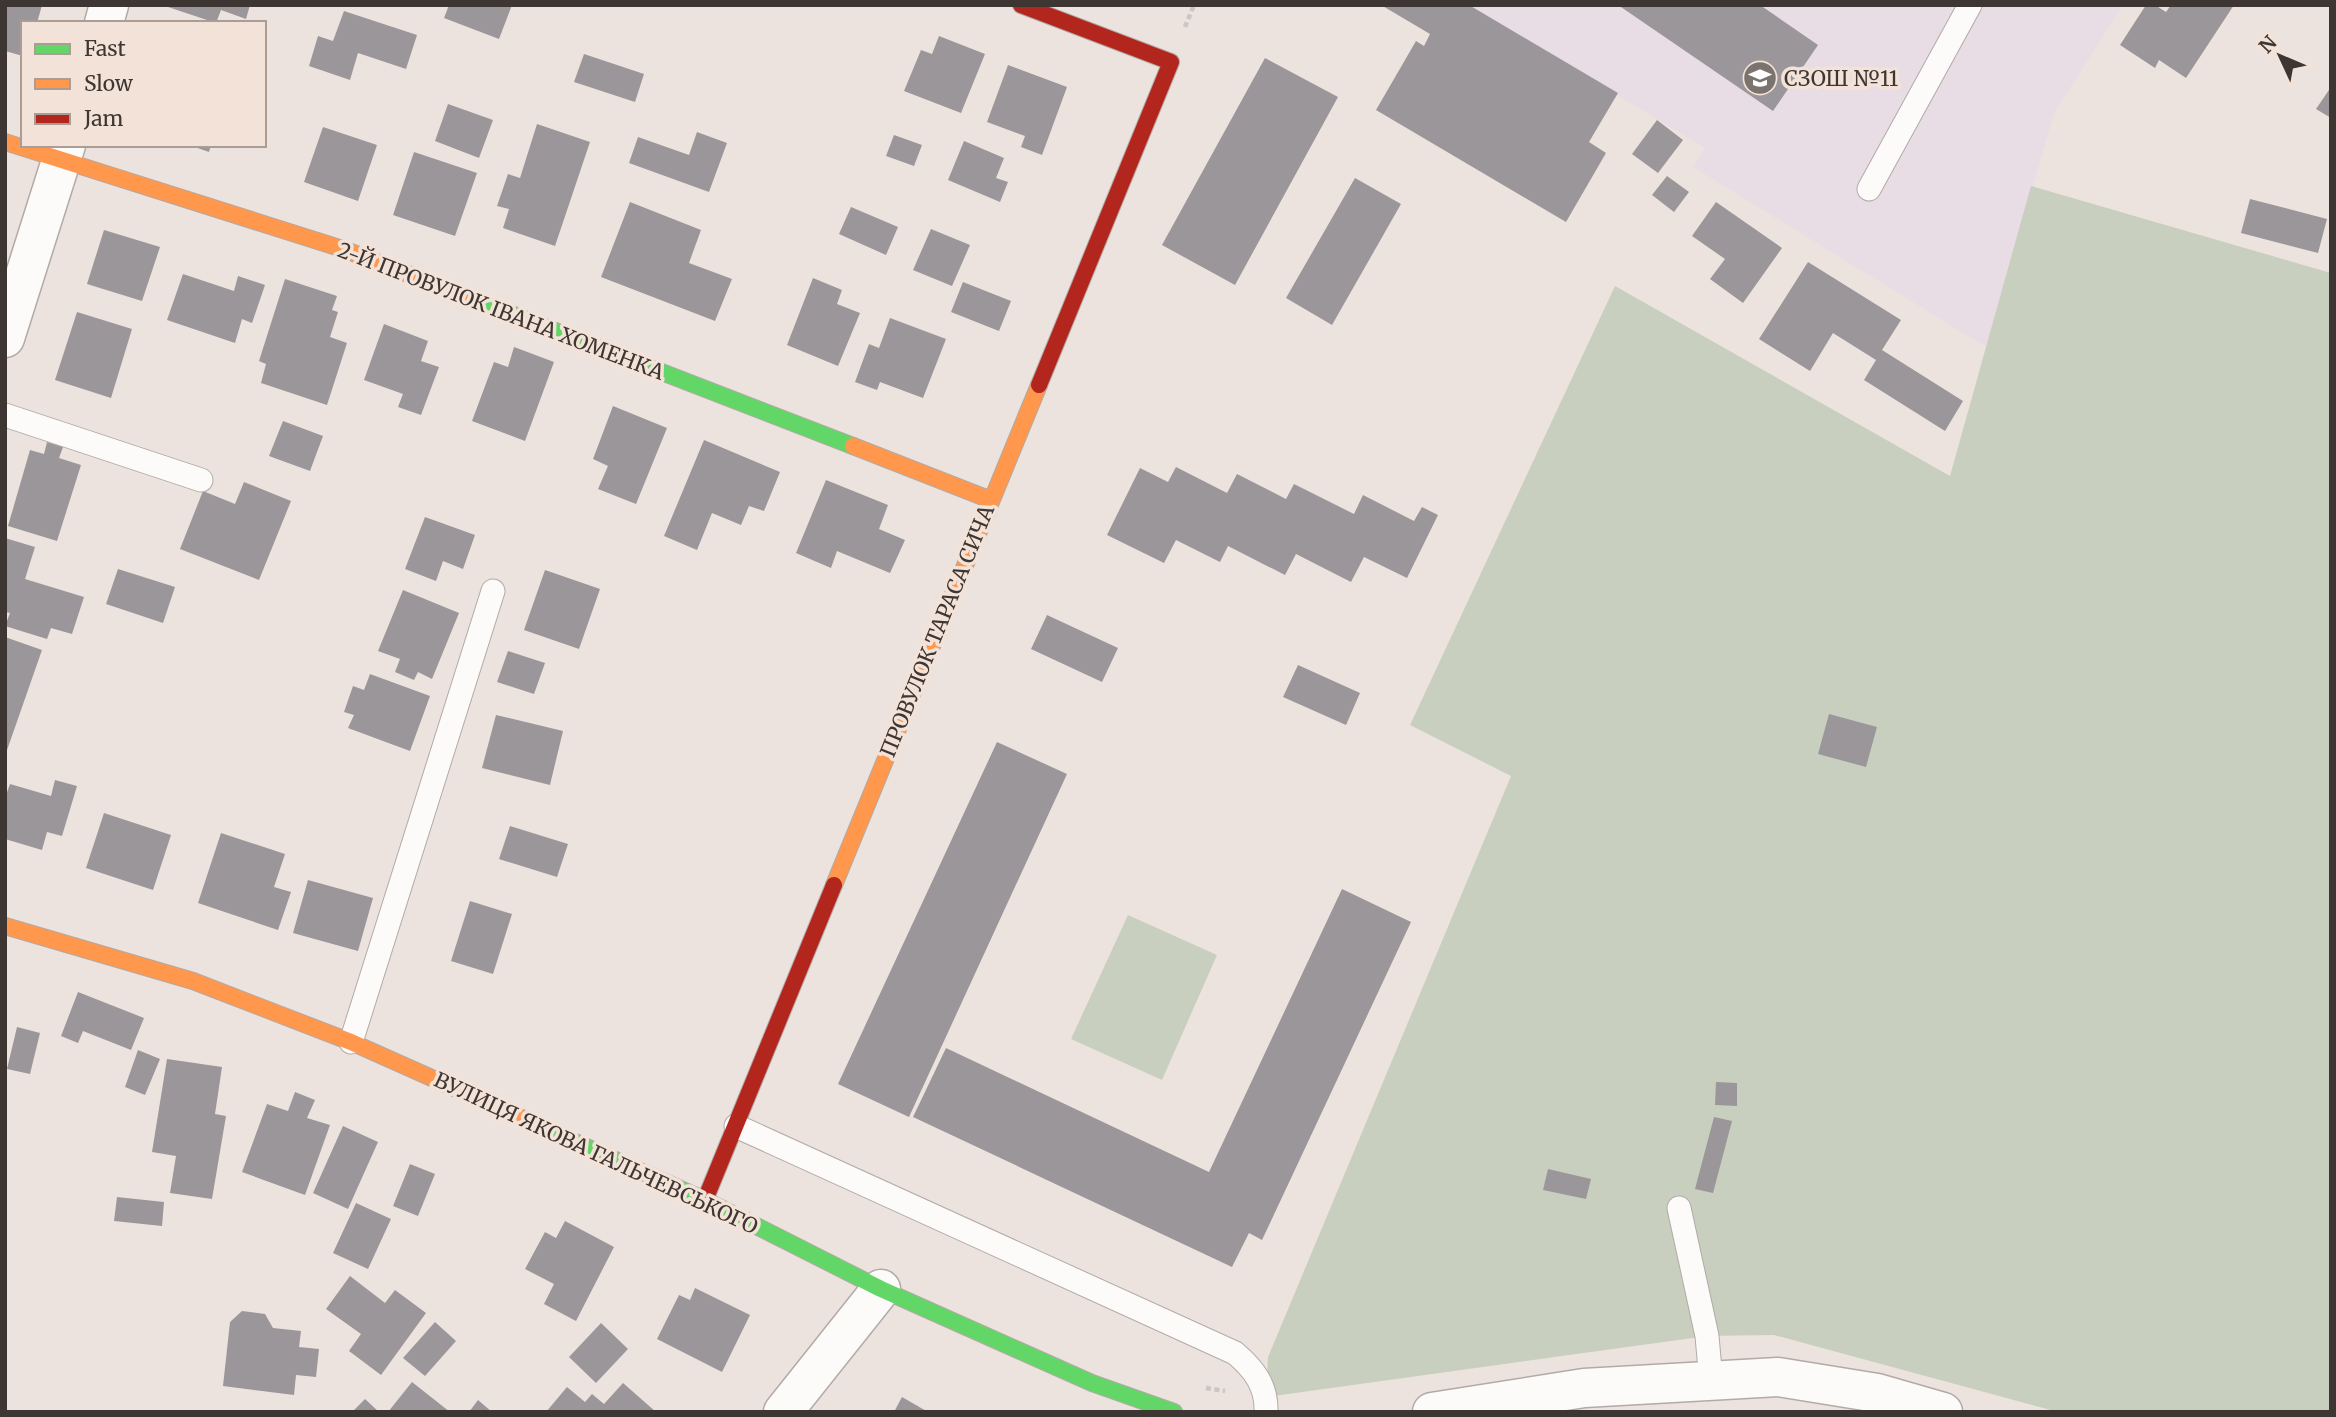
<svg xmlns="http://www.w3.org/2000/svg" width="2336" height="1417" font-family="Merriweather,serif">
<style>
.education{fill:#e8dce5}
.green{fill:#c8cfbf}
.building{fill:#9b969a}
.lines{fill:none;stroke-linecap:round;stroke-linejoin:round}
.lane-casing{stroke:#b2aaa6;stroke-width:25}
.street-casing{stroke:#b2aaa6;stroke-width:41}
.fast-casing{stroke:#b2aaa6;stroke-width:18}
.slow-casing{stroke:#b2aaa6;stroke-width:18}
.jam-casing{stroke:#b2aaa6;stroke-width:18}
.path{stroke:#c9c6c4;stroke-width:4.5;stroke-dasharray:5 3.5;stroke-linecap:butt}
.lane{stroke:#fcfbfa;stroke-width:23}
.street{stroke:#fcfbfa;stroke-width:38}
.fast{stroke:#63d668;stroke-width:16}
.slow{stroke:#ff974d;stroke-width:16}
.jam{stroke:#b3261e;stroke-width:16}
.labels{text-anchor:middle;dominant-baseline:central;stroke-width:7;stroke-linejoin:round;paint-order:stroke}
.poi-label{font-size:21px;fill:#3d3632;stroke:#f3e2d8;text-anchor:start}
.street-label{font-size:21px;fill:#3d3632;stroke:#f3e2d8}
</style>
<rect width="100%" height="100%" fill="#ede3de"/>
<path class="education" d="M1469,5h654l-69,108 -68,234 -293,-180 12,-19z"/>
<path class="green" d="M2031,186l300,87v1139h-273l-284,-77 -67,1 -441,61 2,-40 243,-581 -101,-51 205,-439 335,190z
M1128,915l89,40 -55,125 -91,-41z"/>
<path class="building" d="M5,5h37l-5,18h-14v33l-18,-5z
M162,5h88l-4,14 -25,-9 -5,13z
M449,5h63l-13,34 -55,-21z
M1381,5h88l149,88 -29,49 17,11 -40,69 -190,-112 40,-69 8,5 6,-12z
M1618,5h142l58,40 -45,66z
M2146,5h9l11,7 5,-7h63l-48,73 -27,-18 -4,8 -35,-23z
M344,11l73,24 -11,34 -48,-16 -8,27 -41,-14 9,-30 15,5z
M939,36l46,18 -24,59 -57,-22 17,-41 11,4z
M584,54l60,20 -9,28 -61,-20z
M1265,58l73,39 -103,188 -73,-40z
M1008,65l59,22 -25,68 -21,-8 4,-11 -38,-14z
M2331,87v31l-15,-9z
M448,104l45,16 -14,38 -44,-17z
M1657,120l26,20 -25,33 -26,-19z
M537,124l53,18 -35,104 -52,-18 6,-19 -12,-3 11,-32 12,4z
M323,127l54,18 -19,56 -54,-19z
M697,132l30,11 -18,49 -80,-29 9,-26 51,18z
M894,135l28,10 -8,21 -28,-10z
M964,141l40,17 -8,20 12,4 -8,20 -52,-22z
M189,145h22l-2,7z
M414,152l63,21 -22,63 -62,-21z
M1667,176l22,16 -15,20 -22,-17z
M1355,178l46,26 -69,121 -46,-27z
M2250,199l77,20 -9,34 -77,-20z
M630,202l71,28 -12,33 43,16 -17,42 -114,-44z
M1716,202l66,46 -39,55 -33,-24 15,-20 -33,-23z
M851,207l47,20 -12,28 -47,-21z
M931,229l39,16 -18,41 -39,-16z
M104,230l56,17 -18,54 -55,-17z
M1808,262l93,58 -19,30 81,51 -18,30 -81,-51 12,-20 -43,-27 -23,38 -51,-32z
M183,274l51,17 4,-15 27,9 -13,38 -10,-4 -7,24 -68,-23z
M813,278l29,12 -5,14 23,9 -22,53 -51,-21z
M285,279l52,17 -5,14 6,2 -8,25 17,6 -20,62 -66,-22 5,-19 -7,-3z
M963,282l48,19 -12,30 -48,-19z
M77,312l55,17 -21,69 -56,-18z
M890,318l56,21 -23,59 -43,-16 -3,8 -22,-8 14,-38 10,4z
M384,324l44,17 -7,20 18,6 -18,48 -23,-8 5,-13 -39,-14z
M514,347l40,15 -29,79 -53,-20 22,-59 14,5z
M613,406l54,22 -31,76 -38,-15 10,-23 -15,-7z
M283,421l40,15 -13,35 -41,-15z
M704,440l76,32 -16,39 -15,-5 -8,19 -29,-12 -15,37 -33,-14z
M47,442l16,5 -4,11 22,7 -24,76 -49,-15 22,-76 14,4z
M1176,467l51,26 10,-19 49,25 8,-15 60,30 9,-19 51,26 8,-14 16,8 -31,63 -43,-21 -13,25 -55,-28 -11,21 -57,-29 -8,16 -44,-22 -12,23 -57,-28 33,-67 28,14z
M826,480l62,25 -9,24 26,11 -15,33 -53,-22 -6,17 -35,-15z
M244,482l47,19 -32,79 -79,-31 23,-58 32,13z
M425,517l50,18 -12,34 -20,-8 -7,20 -31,-12z
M5,538l30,9 -10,32 59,18 -12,37 -21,-6 -4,11 -42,-13 5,-13 -5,-1z
M118,569l57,18 -12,36 -57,-19z
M545,570l55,19 -21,60 -55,-19z
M403,590l56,23 -27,66 -14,-7 -4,8 -19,-8 5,-13 -22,-8z
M1047,615l71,33 -16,34 -71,-33z
M5,637l37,13 -36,103h-1z
M508,651l37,12 -11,31 -37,-12z
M1298,665l62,28 -14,32 -63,-28z
M370,674l60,22 -20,55 -62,-23 6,-13 -10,-3 9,-26 11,4z
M1829,714l48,13 -11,40 -48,-13z
M496,715l67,16 -13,54 -68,-17z
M997,742l70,32 -158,343 -71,-33z
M55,780l22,6 -15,50 -15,-4 -5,18 -37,-11v-41l5,-14 41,12z
M104,813l67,22 -18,55 -67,-22z
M510,826l58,18 -11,33 -58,-18z
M221,833l64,21 -11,33 17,5 -13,38 -80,-27z
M308,880l65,18 -15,53 -65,-18z
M1342,889l69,33 -149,318 -13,-7 -17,34 -319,-150 33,-69 263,124z
M470,901l42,13 -19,60 -42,-13z
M78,992l66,26 -13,32 -48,-19 -5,12 -17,-7z
M17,1027l23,6 -10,41 -23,-5z
M138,1050l22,9 -15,36 -20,-8z
M167,1059l55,8 -7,47 11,2 -14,83 -42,-6 6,-37 -24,-4z
M1716,1082l21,1v23l-22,-1z
M295,1092l20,8 -8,18 23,7 -25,70 -63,-23 25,-68 21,7z
M1714,1117l18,4 -19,72 -18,-4z
M343,1126l35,16 -30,67 -35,-16z
M410,1164l25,10 -17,42 -25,-10z
M1548,1169l43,10 -5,20 -43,-9z
M117,1197l47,5 -2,24 -48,-5z
M356,1203l35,16 -23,50 -35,-16z
M565,1221l49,26 -38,74 -32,-17 10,-20 -29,-15 20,-37 11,6z
M350,1276l35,27 10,-13 31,23 -45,62 -32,-24 12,-17 -35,-25z
M695,1288l55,27 -28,57 -65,-33 22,-44 11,5z
M242,1311l23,3 8,14 28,3 -2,16 20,2 -3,28 -20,-2 -2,20 -71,-9 7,-64z
M435,1322l21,19 -31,35 -22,-18z
M601,1323l27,26 -32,34 -27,-26z
M412,1382l38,30h-62z
M623,1383l33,29h-110l21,-25 18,15 7,-8 12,10z
M902,1397l26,15h-34z
M365,1399l14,13h-27z
M478,1400l14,12h-23z"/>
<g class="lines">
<g class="lane-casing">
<path id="lane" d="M1869,189l101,-184
M5,415l196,65
M351,1042l142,-451
M736,1126l499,227c19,16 32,33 31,59
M1679,1208l28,128 4,45"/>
</g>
<g class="street-casing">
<path id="street" d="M104,23l5,-18
M5,338l61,-193
M783,1412l98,-123
M1432,1412l152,-24 194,-11 99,16 66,19"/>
</g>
<g class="fast-casing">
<path id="fast" d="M473,299l380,147
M546,1129l159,71 176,89 211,94 82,29"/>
</g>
<g class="slow-casing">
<path id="slow" d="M5,142l338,107 130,50
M853,446l138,54
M834,885l205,-500
M5,926l188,55 158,61 195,87"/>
</g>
<g class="jam-casing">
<path id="jam" d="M1021,5l150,57 -132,323
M705,1200l129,-315"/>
</g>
<path class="path" d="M1185,27l9,-22
M1206,1388l19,3"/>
<use href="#lane" class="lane"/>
<use href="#street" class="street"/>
<use href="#fast" class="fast"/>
<use href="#slow" class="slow"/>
<use href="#jam" class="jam"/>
</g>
<defs>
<g id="school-disc" transform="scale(1.75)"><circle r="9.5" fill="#7b736e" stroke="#f3e2d8"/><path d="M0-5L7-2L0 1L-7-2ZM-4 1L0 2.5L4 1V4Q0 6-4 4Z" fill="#fff"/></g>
</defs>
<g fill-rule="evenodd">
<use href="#school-disc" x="1760" y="78"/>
</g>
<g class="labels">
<g class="poi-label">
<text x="1784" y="78">СЗОШ №11</text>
</g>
<g class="street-label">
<text transform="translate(501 311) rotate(21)">2-Й ПРОВУЛОК ІВАНА ХОМЕНКА</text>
<text transform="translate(937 631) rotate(-68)">ПРОВУЛОК ТАРАСА СИЧА</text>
<text transform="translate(596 1153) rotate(25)">ВУЛИЦЯ ЯКОВА ГАЛЬЧЕВСЬКОГО</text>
</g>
</g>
<rect width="2336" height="1417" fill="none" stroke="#3d3632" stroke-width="14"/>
<rect x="21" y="21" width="245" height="126" fill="#f3e2d8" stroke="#aa9d96" stroke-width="2"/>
<rect x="35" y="44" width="35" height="10" fill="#63d668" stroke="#aa9d96" stroke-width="2"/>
<text x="84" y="56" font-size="21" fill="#3d3632">Fast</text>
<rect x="35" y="79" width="35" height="10" fill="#ff974d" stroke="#aa9d96" stroke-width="2"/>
<text x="84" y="91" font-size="21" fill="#3d3632">Slow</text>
<rect x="35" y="114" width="35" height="10" fill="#b3261e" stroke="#aa9d96" stroke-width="2"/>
<text x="84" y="126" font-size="21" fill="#3d3632">Jam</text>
<g transform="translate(2280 56) rotate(314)" stroke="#f3e2d8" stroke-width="5" paint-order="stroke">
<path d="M0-5L12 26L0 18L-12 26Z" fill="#3d3632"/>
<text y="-10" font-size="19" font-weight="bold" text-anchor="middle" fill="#3d3632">N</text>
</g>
</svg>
